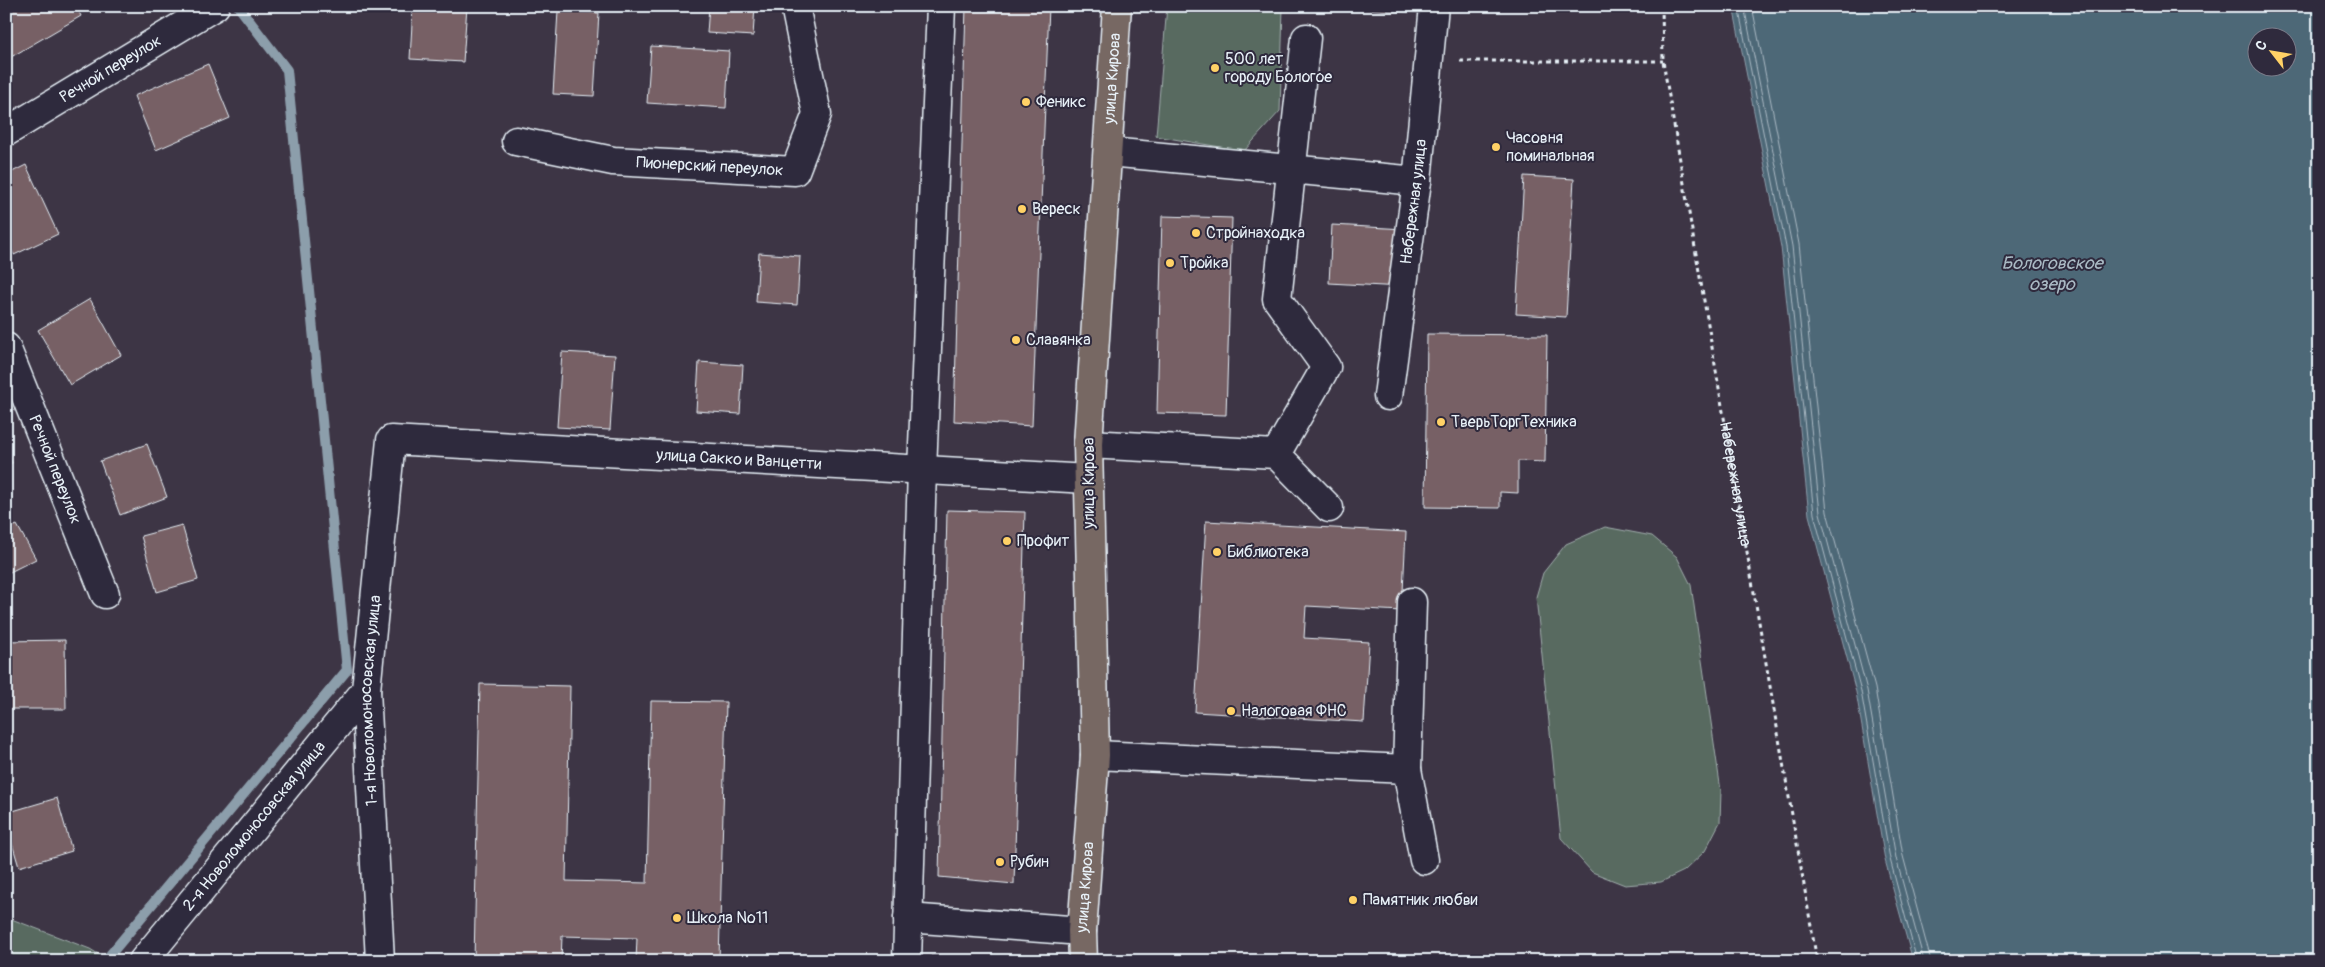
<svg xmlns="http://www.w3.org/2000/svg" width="2325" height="967" font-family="Pangolin,sans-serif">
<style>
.green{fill:#596a61;stroke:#a0aeac}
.water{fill:#4e6777;stroke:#8c9eab;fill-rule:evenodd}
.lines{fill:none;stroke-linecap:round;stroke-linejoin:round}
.shore{stroke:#aabac4;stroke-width:1}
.stream{stroke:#8c9eab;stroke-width:10}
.building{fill:#776165;stroke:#e8f1f8}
.minor-casing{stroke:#e8f1f8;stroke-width:31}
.major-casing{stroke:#e8f1f8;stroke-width:31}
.path{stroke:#e8f1f8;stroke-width:3;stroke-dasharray:4 4;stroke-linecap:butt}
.minor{stroke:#2f2a3d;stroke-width:28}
.major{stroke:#776864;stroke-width:28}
.poi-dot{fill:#ffd166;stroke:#2f2a3d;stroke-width:2}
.labels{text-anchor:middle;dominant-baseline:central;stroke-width:4;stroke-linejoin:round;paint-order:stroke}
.poi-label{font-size:16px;fill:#e8f1f8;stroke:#2f2a3d;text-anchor:start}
.street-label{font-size:16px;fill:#e8f1f8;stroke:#2f2a3d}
.water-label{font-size:18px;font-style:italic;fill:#aabac4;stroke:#2f2a3d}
</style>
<rect width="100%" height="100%" fill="#3d3545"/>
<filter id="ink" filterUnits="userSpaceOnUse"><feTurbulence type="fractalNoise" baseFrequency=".02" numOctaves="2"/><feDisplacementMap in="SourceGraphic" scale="10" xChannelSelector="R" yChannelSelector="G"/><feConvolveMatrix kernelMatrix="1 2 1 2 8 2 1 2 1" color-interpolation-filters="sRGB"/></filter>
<g filter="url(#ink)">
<path class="green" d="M1167,6l116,1 -3,104 -36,40 -88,-15z
M1605,527l47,9 25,21 14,28 30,206 -1,31 -15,29 -21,20 -23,11 -36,3 -33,-13 -31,-34 -25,-241 7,-24 23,-29z
M6,917l84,32 13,8 -15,4h-82z"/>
<path class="water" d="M1733,6h586v955h-406l-28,-101 -29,-168 -47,-177 -28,-268zM2258,38h30v30h-30z"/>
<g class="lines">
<path class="shore" d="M1738,6l48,241 28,267 47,177 29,168 27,102
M1744,6l48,240 28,267 47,177 29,168 28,103
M1752,6l47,238 28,268 48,176 28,168 28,105"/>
<path class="stream" d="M105,961l242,-291 -60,-600 -49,-64"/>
</g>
<path class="building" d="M6,6h70l5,10 -75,44z
M413,6h54l-4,56 -53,-3z
M709,6h46l-2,30 -46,-3z
M966,6h83l-17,420 -78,-5z
M1324,6h100l-1,7z
M558,11l41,2 -5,83 -41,-2z
M651,46l78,5 -3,57 -79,-5z
M208,64l22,54 -74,32 -22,-54z
M26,165l32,69 -44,21 -8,-17v-63z
M1524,176l50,3 -8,138 -50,-3z
M1162,216l70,2 -6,197 -69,-2z
M1332,225l73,4 -4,58 -72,-4z
M759,253l41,3 -3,49 -41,-3z
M90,299l31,56 -51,30 -32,-55z
M1427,334l120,1 -2,127 -27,-1v32l-18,-1v16l-75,-1z
M562,352l53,3 -5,75 -53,-3z
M699,362l44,3 -3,49 -44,-3z
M147,444l20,53 -47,18 -20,-54z
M6,449l6,14 -6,3z
M947,510l78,2 -11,372 -75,-7z
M1206,521l200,11 -4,79 -96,-5 -2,32 65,4 -5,80 -169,-10z
M17,525l19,34 -30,15v-44z
M182,525l16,55 -41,12 -16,-56z
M65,640l1,69h-60v-68z
M480,684l90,2 -4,195 81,2 4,-182 75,1 -7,259h-83l1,-23 -75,-2 -1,25h-87z
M57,798l15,53 -53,16 -13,-44v-10z
M931,956l78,3v2h-78z"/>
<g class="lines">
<g class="minor-casing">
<g id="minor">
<path id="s2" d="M6,132l209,-126"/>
<path id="s3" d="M516,141l97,20 182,10 22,-57 -22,-108"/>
<path d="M1109,152l308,29"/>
<path id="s4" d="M6,347l99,247"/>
<path id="s5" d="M1388,396l29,-215 17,-175"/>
<path d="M1088,444l188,10 50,-87 -49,-68 29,-261"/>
<path d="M1276,454l53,54"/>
<path d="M1095,755l312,14 17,91"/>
<path d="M1407,769l5,-167"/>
<path d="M908,918l174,13"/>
<path id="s6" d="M143,961l223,-271"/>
<path id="s7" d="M380,961l-14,-271 25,-250 697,39"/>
<path d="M907,961l15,-491 19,-464"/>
</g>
</g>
<g class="major-casing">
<g id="major">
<path id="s8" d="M1083,961l-1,-30 13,-176 -7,-311 29,-438"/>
</g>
</g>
<g class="path">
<path id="s1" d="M1662,6l1,55 154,900"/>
<path d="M1460,61h203"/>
</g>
<use href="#minor" class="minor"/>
<use href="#major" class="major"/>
</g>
</g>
<g class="poi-dot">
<circle cx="1215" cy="68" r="5"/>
<circle cx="1026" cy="102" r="5"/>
<circle cx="1496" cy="147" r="5"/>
<circle cx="1022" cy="209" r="5"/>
<circle cx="1196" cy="233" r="5"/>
<circle cx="1170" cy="263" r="5"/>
<circle cx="1016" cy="340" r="5"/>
<circle cx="1441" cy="422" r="5"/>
<circle cx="1007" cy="541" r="5"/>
<circle cx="1217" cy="552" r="5"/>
<circle cx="1231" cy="711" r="5"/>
<circle cx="1000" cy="862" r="5"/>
<circle cx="1353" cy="900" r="5"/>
<circle cx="677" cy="918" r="5"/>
</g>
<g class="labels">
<g class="poi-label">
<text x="1225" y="59">500 лет<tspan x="1225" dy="18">городу Бологое</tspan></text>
<text x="1036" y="102">Феникс</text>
<text x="1506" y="138">Часовня<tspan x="1506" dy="18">поминальная</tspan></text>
<text x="1032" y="209">Вереск</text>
<text x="1206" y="233">Стройнаходка</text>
<text x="1180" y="263">Тройка</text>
<text x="1026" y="340">Славянка</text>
<text x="1451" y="422">ТверьТоргТехника</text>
<text x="1017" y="541">Профит</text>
<text x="1227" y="552">Библиотека</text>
<text x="1241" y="711">Налоговая ФНС</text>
<text x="1010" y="862">Рубин</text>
<text x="1363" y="900">Памятник любви</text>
<text x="687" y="918">Школа №11</text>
</g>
<g class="street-label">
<text stroke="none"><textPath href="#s2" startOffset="122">Речной переулок</textPath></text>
<text stroke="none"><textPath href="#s8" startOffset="884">улица Кирова</textPath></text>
<text stroke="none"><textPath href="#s3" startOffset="196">Пионерский переулок</textPath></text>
<text stroke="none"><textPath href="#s5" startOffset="196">Набережная улица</textPath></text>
<text stroke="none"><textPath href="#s7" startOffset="871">улица Сакко и Ванцетти</textPath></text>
<text stroke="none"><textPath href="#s4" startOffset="132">Речной переулок</textPath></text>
<text transform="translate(1089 483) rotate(-90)">улица Кирова</text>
<text stroke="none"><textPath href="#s1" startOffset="484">Набережная улица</textPath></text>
<text stroke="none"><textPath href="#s7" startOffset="261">1-я Новоломоносовская улица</textPath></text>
<text stroke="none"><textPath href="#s6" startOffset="175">2-я Новоломоносовская улица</textPath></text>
<text stroke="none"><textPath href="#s8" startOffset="74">улица Кирова</textPath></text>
</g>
<g class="water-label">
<text x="2052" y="263">Бологовское<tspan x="2052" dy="21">озеро</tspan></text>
</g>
</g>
<rect width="2325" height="967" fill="none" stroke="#2f2a3d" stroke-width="25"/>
<rect x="12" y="12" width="2300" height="942" fill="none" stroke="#e8f1f8" stroke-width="2" filter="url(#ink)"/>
<g transform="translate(2272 52) rotate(301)"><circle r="24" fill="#2f2a3d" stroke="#797a88"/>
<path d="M0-4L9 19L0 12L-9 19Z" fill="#ffd166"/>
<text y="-8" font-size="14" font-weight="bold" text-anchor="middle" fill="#e8f1f8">С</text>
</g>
</svg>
